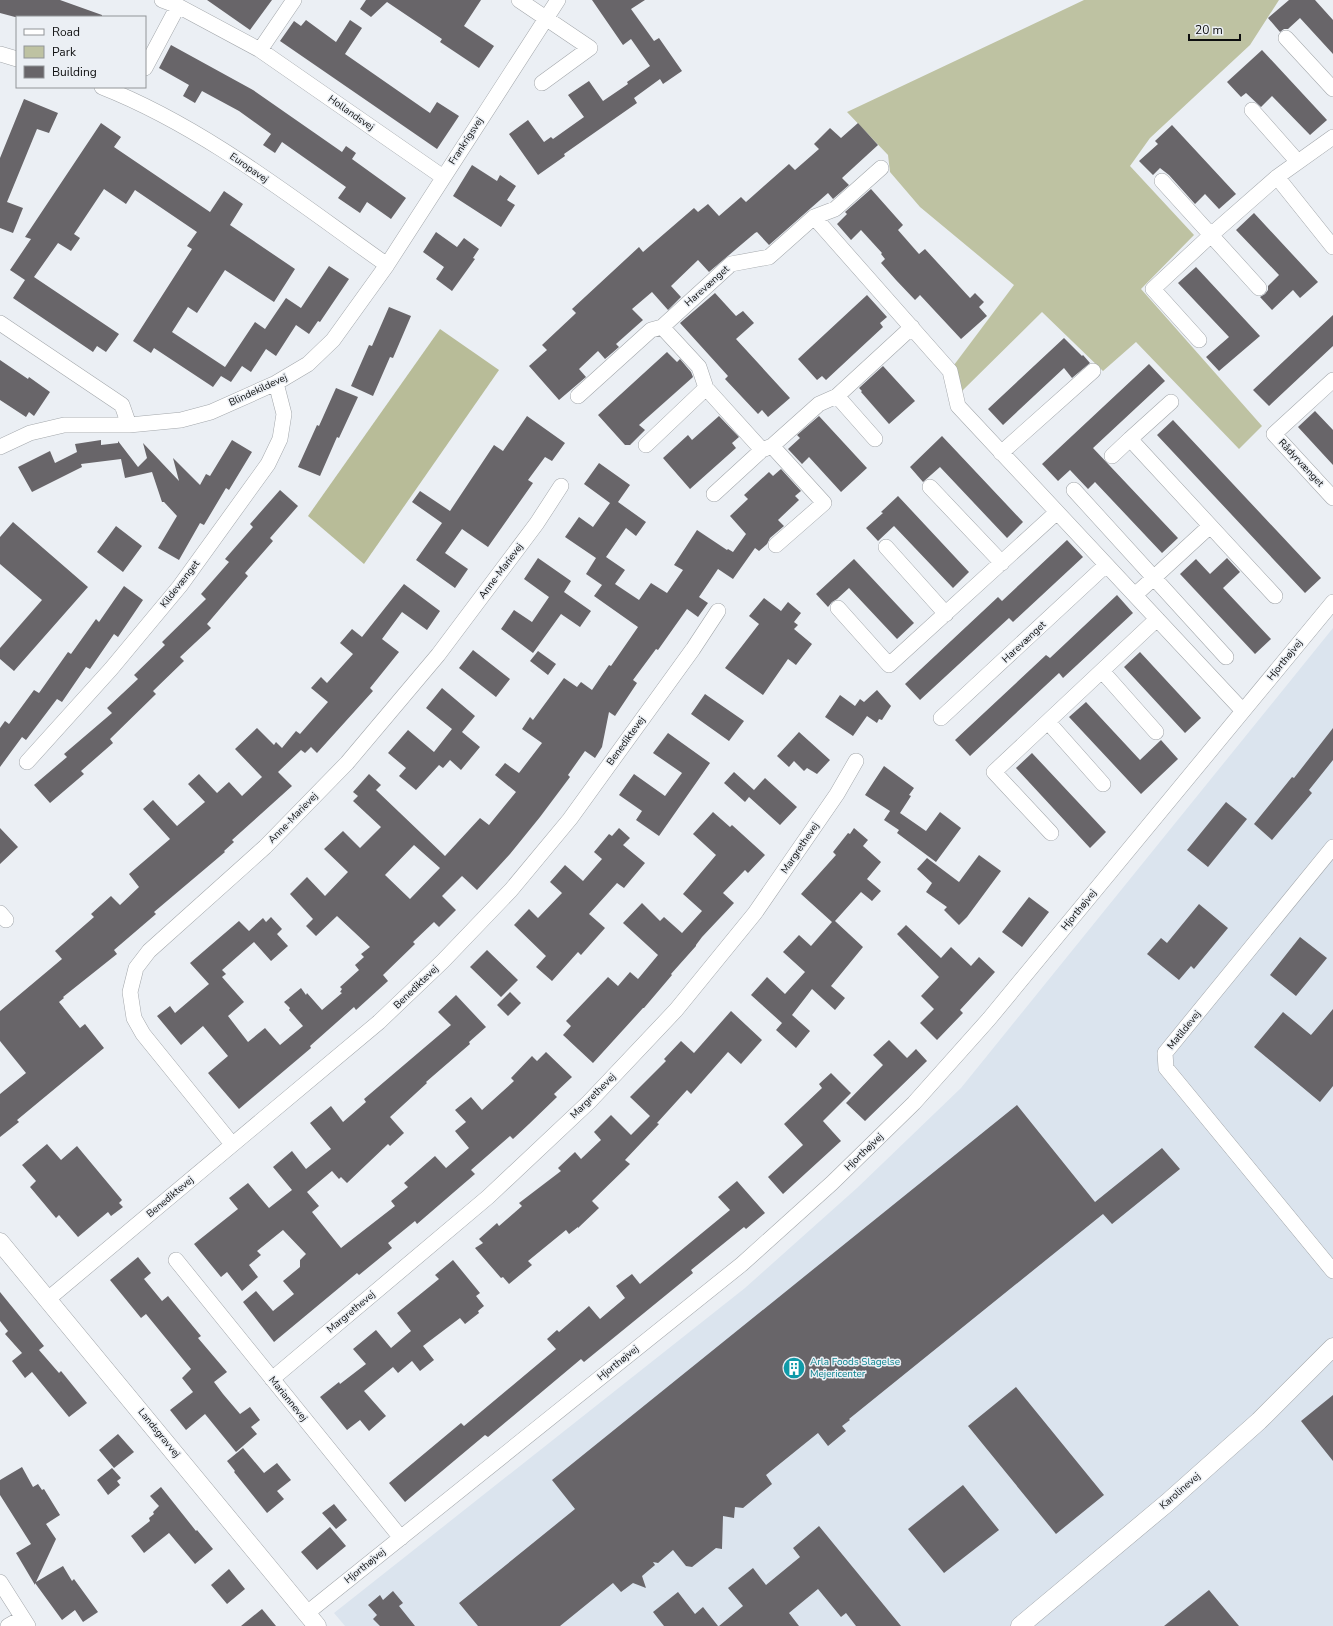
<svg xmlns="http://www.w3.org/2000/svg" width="1333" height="1626" font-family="'Nunito Sans',sans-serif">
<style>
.built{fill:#dbe4ee}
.green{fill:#bec2a2}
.forest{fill:#b8bc98}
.building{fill:#686569;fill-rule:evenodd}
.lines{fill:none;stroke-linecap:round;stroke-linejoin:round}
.minor-casing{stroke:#a3a7ab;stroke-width:16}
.tertiary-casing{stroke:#a3a7ab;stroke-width:19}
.minor{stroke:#fff;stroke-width:15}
.tertiary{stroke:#fff;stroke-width:18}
.labels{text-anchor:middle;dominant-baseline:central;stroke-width:3;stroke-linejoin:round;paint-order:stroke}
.street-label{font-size:10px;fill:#0d0e0f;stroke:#ebeff4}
.culture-label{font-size:10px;fill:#0d838f;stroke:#ebeff4;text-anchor:start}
</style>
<rect width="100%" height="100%" fill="#ebeff4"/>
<path class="built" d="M1333,628v998h-988l-11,-13 411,-325 112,-100 104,-100z"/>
<path class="green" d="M1084,0h195l-29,45 -100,93 -20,28 64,69 -53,54 121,137 -23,23 -103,-107 -33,29 -61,-59 -80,79 -8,-26 60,-80 -94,-78 -30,-35 -2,-17 -41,-43z"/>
<path class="forest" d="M440,329l59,41 -135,194 -56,-48z"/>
<path class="building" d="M0,0h60l42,15v2h-87l-15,-4z
M207,0h65l-22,30z
M366,0h115l-17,26 30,20 -15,22 -39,-26 2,-3 -55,-37 -16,15 -11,-8z
M592,0h53l-14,9 23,32 5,-3 23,33 -19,13 -3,-5 -26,19 3,5 -73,51 1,2 -27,19 -29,-41 19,-14 16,22 7,-5 2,2 31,-22 -16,-22 21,-14 14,20 25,-17 -1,-2 23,-16 -19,-27 -8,6z
M1289,0h26l18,20v34l-33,-36 -12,11h-4l-4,3 -12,-14z
M306,20l30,22 14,-22 12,8 -17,26 85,59 7,-11 22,14 -22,33 -157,-108 14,-20 7,5z
M171,45l82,45 89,62 4,-6 10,7 -4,6 54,39 -15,21 -24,-17 -7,11 -22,-15 8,-11 -64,-45 -7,11 -12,-8 8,-11 -32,-23 -37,-20 -7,12 -12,-7 6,-11 -30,-17z
M1262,50l65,70 -17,15 -38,-39 -11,11 -15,-14 -5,4 -14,-15z
M24,99l34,14 -9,20 -12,-4 -30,73 16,6 -10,25 -13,-5v-70z
M101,123l20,14 -7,10 96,65 14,-21 19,13 -13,21 65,44 -21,33 -49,-32 -28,43 -9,-6 -16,25 53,35 30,-45 10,7 21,-31 15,10 28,-42 20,13 -29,43 -2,-1 -9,13 -13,-9 -20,31 -10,-7 -15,23 -9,-6 -11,16 -10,-6 -8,11 -59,-39 -3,5 -18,-12 59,-92 -5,-3 10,-14 -62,-42 -9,14 -22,-15 -30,45 6,4 -9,13 -13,-8 -24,34 85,57 -13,18 -9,-6 -4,6 -80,-54 12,-18 -15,-10 21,-31 -6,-2z
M858,123l20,22 -36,33 7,7 -16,14 -5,-6 -59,52 -12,-13 -2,1 -46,39 -11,-12 -27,26 10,11 -13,13 -16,-18 -20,17 11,11 -27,24 3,3 -14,12 -7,-8 -19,18 7,8 -27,23 -30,-34 18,-16 -5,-5 32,-30 2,-2 -4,-4 67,-62 4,5 51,-44 4,4 10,-8 11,12 22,-19 5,5 43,-38 6,6 24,-21 -5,-5 16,-16 11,10z
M1172,125l64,69 -17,15 -14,-15 -10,10 -26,-29 -9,-7 -7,7 -14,-14 19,-17 -3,-3z
M472,165l25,16 3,-6 16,11 -9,14 8,5 -14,22 -48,-31z
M871,189l32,36 -5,5 21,24 6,-5 45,49 5,-5 9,9 -5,5 8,9 -26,23 -41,-44 -5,5 -19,-20 -15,-17 4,-4 -4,-5 1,-1 -21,-23 -10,10 -14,-16 10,-10 -2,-2z
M1254,213l64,69 -18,16 -7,-8 -21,20 -12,-13 5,-3 3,-4v-4l11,-11 -43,-45z
M436,232l21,15 7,-9 15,11 -6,9 2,1 -23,32 -16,-12 8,-12 -21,-15z
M1196,267l64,69 -41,35 -13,-14 23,-20 -51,-54z
M715,293l21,23 7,-5 11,12 -18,16 54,59 -22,19 -6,-7 -4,4 -33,-35 3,-3 -48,-53z
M867,295l20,22 -7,6 3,4 -57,53 -4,-4 -5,4 -19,-21z
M389,307l22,9 -18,42 -3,-1 -17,39 -22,-10 18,-41 3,1z
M1333,315v31l-64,60 -16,-16z
M1064,338l18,18 1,-1 7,8 -18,15 -8,-10 -61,57 -15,-16z
M667,352l10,10 3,-3 11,13 2,5 -54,48 6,5 -15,15h-5l-27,-30z
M0,360l28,19 1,-2 21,15 -16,24 -5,-4 -3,5 -26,-17z
M1149,364l16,17 -72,67 85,90 -16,15 -67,-71 -7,7 -18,-19 -12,11 -16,-17z
M883,366l32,35 -26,23 -28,-32 1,-1 -3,-3z
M336,388l22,9 -19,41 -2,-1 -17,39 -22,-9 19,-42 2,1z
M1315,411l18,19v35l-35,-38z
M527,416l38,27 -13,18 -7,-4 -17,23 5,3 -45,64 -26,-18 -17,24 23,16 -13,19 -39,-28 26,-37 -30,-21 8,-11 30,20 44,-66 9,6z
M719,416l20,21 -7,6 4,5 -46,41 -27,-31 25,-23 4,5z
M819,416l48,52 -26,24 -32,-35 -7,7 -14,-15 12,-11 -3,-3z
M1173,420l148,158 -16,15 -148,-158z
M942,436l81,86 -16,16 -67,-71 -17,15 -13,-15z
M101,440v5l17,-2v-2l20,26 9,-9 -4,-15 36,38 -6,-23 27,27 6,-11 4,2 22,-36 20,12 -23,38 -3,-2 -22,37 -4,-2 -21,37 -21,-12 19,-32 -13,-14h-2l-10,-30 -27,6 -4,-19 -40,5 1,3 -50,25 -14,-25 32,-16 5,12 22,-11 -2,-8z
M599,463l31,22 -12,17 28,20 -10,14 -10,-8 -20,29 19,13 -10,14 24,16 12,-17 16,10 16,-23 -9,-5 23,-35 30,20 1,-1 5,3 13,-18 -16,-18 18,-17 -4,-4 25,-23 4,4 8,-7 20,22 -6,5 4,4 -21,20 6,6 -14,12 -3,6 -8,7 -4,-3 -22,31 -15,-10 -19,28 9,6 -10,14 -11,-8 -29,41 -2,-1 -23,31 4,3 -22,33 -6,-4 -7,35 -7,11 -10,-7 -17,24 2,2 -30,40 -30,37 -33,36 -15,-14 -20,20 14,14 -17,17 -5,-5 -21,20 2,2 -32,31 5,6 -32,29 -2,-3 -44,39 1,2 -72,61 -31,-36 20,-17 -25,-30 -22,19 -24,-29 13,-10 5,7 34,-29 -19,-21 49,-42 10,10 14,-13 3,4 5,-5 11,12 -5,5 11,12 -17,15 -17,-19 -32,28 4,4 -4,3 22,25 -16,14 20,26 17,-14 15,17 23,-19 -14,-16 1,-2 -6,-6 17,-14 5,7 1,-2 15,17 20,-17 -2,-1 2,-3 -2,-2 19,-17 -4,-5 9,-8 -3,-3 9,-7 -33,-31 -21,20 -10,-10 7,-7 -23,-25 17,-17 18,19 23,-24 -24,-23 19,-18 17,17 21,-21 -28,-26 5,-5 -5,-4 16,-18 12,11 -5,5 69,66 35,-38 9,7 27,-33 -21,-17 10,-12 14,10 23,-30 -20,-14 8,-12 3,3 31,-42 13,9 4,-5 11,8 17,-25 2,1 27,-39 -44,-31 8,-11 -16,-11 10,-16 -31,-21 14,-20 14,10 17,-24 -26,-19zM414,845l26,23 -30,31 -25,-24z
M280,490l18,16 -28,32 3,3 -28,32 3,3 -41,48 4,4 -31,29 4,4 -31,30 3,3 -46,45 3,4 -32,28 3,3 -34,29 -16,-18 33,-28 -3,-3 48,-41 -5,-5 31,-29 -4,-4 31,-30 -3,-3 44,-43 -5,-5 28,-32 -4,-3 28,-32 -3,-3z
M898,496l71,76 -16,16 -59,-62 -16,15 -12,-13 17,-15 -2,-1z
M13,522l75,65 -74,84 -14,-12v-11l42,-48 -42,-36v-27z
M116,526l26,20 -19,26 -26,-20z
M1067,540l16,17 -70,65 -4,-4 -89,82 -15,-16 93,-87 4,4z
M538,558l33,23 -7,11 27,19 -11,16 -19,-13 -28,39 -32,-24 13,-19 18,12 17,-25 -25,-18z
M1227,558l13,14 -17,16 48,51 -16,15 -75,-80 16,-15 14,15z
M854,559l60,64 -17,16 -48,-51 -12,11 -5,3 -4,5 -12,-13z
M404,584l36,27 -13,19 -25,-18 -20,27 17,13 -29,36 3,3 -56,62 -6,-6 -6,6 -4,-3 -23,22 14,14 -60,54 2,2 -10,9 1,1 -71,60 2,2 -42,36 3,4 -54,43 1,1 -5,4 21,26 5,-4 19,24 -87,72 2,2 -19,15v-43l26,-21 -26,-32v-30l62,-52 -7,-8 39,-34 -3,-3 20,-18 9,9 19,-18 -10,-13 41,-35 -27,-30 10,-9 24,26 28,-24 -17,-18 11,-10 18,19 12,-11 13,14 20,-19 -27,-28 22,-21 17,17 2,-3 6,6 14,-17 4,3 28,-32 -17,-14 10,-11 6,6 26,-29 -13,-11 12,-14 10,8z
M124,586l19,14 -25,37 -4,-3 -24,35 -4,-2 -24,35 -5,-3 -31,41 -4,-3 -22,30v-39l5,-7 4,3 25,-34 5,3 29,-41 3,2 25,-35 3,3z
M1117,595l16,18 -70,65 -4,-5 -89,83 -15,-16 91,-85 4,3z
M764,598l17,13 7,-9 13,11 -7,9 4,3 -4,4 18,15 -16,21 -8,-6 -25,36 -38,-27 34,-44 -10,-8z
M473,650l37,29 -14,18 -37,-29z
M538,651l18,13 -8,11 -18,-14z
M1140,652l61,66 -16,15 -61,-66z
M442,688l33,28 -13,16 18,15 -19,23 -11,-10 -7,8 -4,-3 -23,25 -17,-14 7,-8 -18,-15 20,-23 26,22 18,-23 -26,-21z
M877,690l14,16 -9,14 -3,-1 -2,4 -10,-7 -14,20 -28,-19 15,-22 15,11 5,-7 4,3z
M705,694l39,27 -15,20 -38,-27z
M1086,702l54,58 21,-20 17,19 -37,35 -72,-77z
M1333,728v32l-24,30 3,3 -40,47 -18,-16 38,-47 2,1z
M799,732l31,28 -13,14 -10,-6 -3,3 -10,-10 -5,6 -12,-11z
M668,733l42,30 -51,73 -23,-16 6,-9 -23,-16 15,-21 31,22 17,-23 -29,-20z
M1032,753l74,79 -16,16 -74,-80z
M884,766l30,22 -5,7 2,1 -11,17 26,18 14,-19 21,16 -25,34 -39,-29 2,-3 -15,-10 6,-9 -25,-16z
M734,772l20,18 11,-12 32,29 -17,18 -31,-28 -4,5 -21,-19z
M1226,802l21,17 -39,48 -21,-17z
M713,812l17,15 2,-2 33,30 -17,18 -3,-3 -22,23 11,10 -32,34 -6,8v1l-25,28 1,1 -28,33h-1l-50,55 -30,-28 8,-9 -5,-5 42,-44 10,9 12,-14 8,7 20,-24 -35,-32 19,-20 18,18 4,-4 18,16 20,-22 -19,-17 33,-39 -23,-21z
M0,828l18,19 -18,17z
M619,828l11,10 -7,7 22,18 -21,25 -7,-5 -28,31 16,14 -24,27 -3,-3 -26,29 -16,-14 10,-11 -32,-31 15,-16 9,9 24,-25 -12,-11 15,-17 18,16 19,-22 -8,-7 15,-18 3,2z
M854,828l14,12 -5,6 18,16 -14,17 14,12 -9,10 -11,-9 -26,29 28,26 -32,39 14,12 -10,12 -23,-21 -20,26 18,16 -14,17 -20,-18 6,-7 -31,-28 16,-18 18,17 20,-22 -22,-20 16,-17 12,11 21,-24 -31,-28 35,-39 -3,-3 15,-19 2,1z
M979,855l22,16 -34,46 -8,8 -15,-15 3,-3 -21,-15 6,-9 -15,-14 10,-11 32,24z
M1029,897l20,15 -27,35 -20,-15z
M1199,904l29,24 -34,41 -3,-3 -12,14 -32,-26 14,-16 6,5z
M906,925l35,33 10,-11 20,19 8,-9 16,15 -35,38 3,3 -26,27 -17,-17 14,-14 -13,-13 18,-19 -42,-43z
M1300,937l27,21 -31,38 -26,-21z
M487,950l31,30 -17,17 -31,-30z
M510,992l11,11 -13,13 -11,-11z
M456,995l30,32 -17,15 1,2 -44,38 1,1 -37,34 14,16 -14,13 -2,-2 -41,39 -6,-6 -2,2 -7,-8 -25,21 12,14 -7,6 29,36 54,-42 -4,-5 17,-14 -4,-4 31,-27 11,12 23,-20 -14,-17 11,-9 -11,-12 16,-13 11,13 32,-29 -3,-3 21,-22 5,5 9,-9 26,25 -18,17 3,3 -28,27 -16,15 -3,-3 -39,34 4,4 -58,50 -2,-3 -27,22 4,5 -33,27 -2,-2 -83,69 -31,-40 13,-11 17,20 21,-17 -11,-13 17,-14v-7l6,-6 -23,-24 -26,21 4,4 -12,10 9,12 -16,14 -15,-19 -6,5 -27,-33 44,-35 -9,-11 19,-15 21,25 23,-18 -19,-23 19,-16 14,18 25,-20 -21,-26 21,-17 12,16 23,-20 -2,-3 87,-74 -13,-13z
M1333,1009v77l-13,16 -66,-55 29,-35 28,23z
M731,1011l31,29 -21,24 -13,-12 -37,42 -4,-4 -30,33 2,1 -34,36 5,4 -38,37 7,7 -21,20v-1l-9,7 -3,-4 -38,31 4,4 -23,19 -6,-7 -2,1 -26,-30 8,-5 -4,-4 18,-16 2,3 23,-20 -3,-3 42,-32 -3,-3 17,-16 6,7 20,-19 -7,-8 17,-17 20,20 19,-19 -20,-19 36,-36 -2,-2 17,-18 13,12z
M889,1040l18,18 9,-9 11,12 -62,60 -19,-18 37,-38 -10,-10z
M831,1073l20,20 -28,28 18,20 -58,53 -15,-17 35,-32 -19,-21 38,-36 -3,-4z
M1017,1105l78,97 67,-54 18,21 -68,55 -9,-10 -254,205 1,1 -8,6 4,5 -18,15 -10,-13 -52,42 6,9 -29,24 -8,-1 -1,11 -11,-2 -1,33 -6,-1 -24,19 -6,-1 -13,-16 -15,13 -5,-1 2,3 -13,11 4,12 -13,-5 -12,9 -8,-9 -53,43h-82l-19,-23 116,-94 -23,-29z
M47,1144l14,16 16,-14 45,54 -3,3 4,4 -12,9 -3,-4 -30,25 -19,-22 -3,3 -26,-31 6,-6 -14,-16z
M737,1181l28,32 -19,16 -2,-2 -53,43 2,3 -109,89 -3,-3 -93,78 -3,-2 -80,67 -16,-19 72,-60 3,3 92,-77 -9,-10 10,-9 2,2 30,-26 11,13 25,-21 -9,-12 16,-12 8,10 90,-74 -12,-13z
M138,1257l13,16 -7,6 18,22 6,-5 33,40 -3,2 29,34 -13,10 9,12 17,20 10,-7 10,13 -9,7 6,7 -21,18 -31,-38 -19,16 -16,-20 23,-18 -11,-14 9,-9 -45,-55 -5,4 -31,-38z
M453,1260l27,33 -4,3 8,10 -6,5 1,2 -14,11 -5,-6 -37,28 11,14 -14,11 -8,-10 -14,12 -5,-6 -29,24 22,25 -17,15 -9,-11 -13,10 -27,-33 19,-15 1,2 26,-20 -13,-15 23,-19 15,18 20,-17 -14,-18 42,-34 -4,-4z
M0,1292l44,54 -5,4 20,23 2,-2 26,32 -18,14 -37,-45 -7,6 -13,-17 10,-8 -17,-19 3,-3 -8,-10z
M1016,1387l88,108 -48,39 -88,-108z
M1333,1395v66l-32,-40z
M118,1434l16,18 -20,16 -15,-18z
M243,1448l21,25 13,-10 14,17 -14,11 7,8 -17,14 -33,-41 1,-1 -8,-10z
M22,1467l11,20 5,-3 4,6 2,-1 16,26 -14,9 10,15 -20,43 27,-16 9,15 2,-2 24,33 -15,10 -8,-12 -13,10 -27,-37v2l-19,-32 15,-9 -31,-49v-15z
M112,1468l9,10 -4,3 3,4 -12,10 -11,-15z
M963,1485l36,45 -55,43 -36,-44z
M161,1487l35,44 1,-1 16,19 -18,15 -26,-31 -25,20 -13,-17 19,-15 -1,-3 5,-4 -1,-2 6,-6 -9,-10z
M334,1504l13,16 -11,9 -14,-16z
M819,1526l82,100h-45l-10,-13 -5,4 -23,-28 -29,24 10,13h-80l24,-20 -15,-18 25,-20 13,17 34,-28 -7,-9z
M330,1527l16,19 -29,24 -16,-18z
M229,1569l16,20 -18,15 -16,-19z
M1209,1590l30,36h-75z
M393,1591l10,12 -4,3 16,20h-35l-7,-7 4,-4 -9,-10 12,-10 3,5z
M678,1592l17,22 8,-7 15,19h-54l-11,-14z
M262,1609l14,17h-35z"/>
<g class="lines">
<g class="minor-casing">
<path id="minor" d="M162,0l16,6 82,44 183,127
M519,0l71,48 -48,35
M1286,38l47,51
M260,50l34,-50
M0,54l17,5
M145,68l33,-62
M102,87c104,41 194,114 285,178
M1252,110l46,52
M1277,177l56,70
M1162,181l97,107
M814,217l136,154 8,35 285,305
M0,323l122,82 7,20
M662,327l37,40 7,21 56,62
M1199,340l-46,-51 58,-54 66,-58 56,-40
M1333,380l-59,54 59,64
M578,396l73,-66 11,-3 69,-63 38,-7 45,-40 21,-8 46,-41
M837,396l38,43
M1171,402l-41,37 145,157
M646,445l60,-57
M772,446l52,57 -48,42
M0,447l30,-14 34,-8h65l52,-5 30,-8 65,-29 32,-19 25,-24 54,-75 171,-265
M1001,453l92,-82
M1112,456l18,-17
M930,487l72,76
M1074,490l152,167
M714,494l48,-44 10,-4 47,-42 18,-8 75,-69
M886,547l60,67
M1135,595l75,-69
M838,608l51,57 168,-153
M1102,671l54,61
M941,718l165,-153
M1048,722l55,62
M27,762l84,-93 69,-83 88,-122 12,-25 4,-25 -8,-31
M1051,833l-57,-61 163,-153
M1333,847l-168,206 1,15 167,203
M0,913l6,7
M232,1144l-89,-110 -9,-16 -4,-26 6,-24 13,-17 116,-104 82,-84 91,-108 99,-132 24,-37
M176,1260l225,278
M48,1299l331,-277 64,-61 68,-71 59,-71 123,-170 25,-38
M272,1379l216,-182 101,-95 87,-92 79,-97 82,-119 19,-33
M0,1582l28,44
M307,1613l435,-349 90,-81 82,-80 75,-84 344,-417
M8,1626l14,-8"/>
</g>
<g class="tertiary-casing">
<path id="tertiary" d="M0,1242l317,384
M1020,1626l147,-123 92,-82 74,-74"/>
</g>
<use href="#minor" class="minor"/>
<use href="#tertiary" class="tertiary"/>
</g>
<defs>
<g id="building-disc" transform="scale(1.15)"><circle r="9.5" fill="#0f9aa8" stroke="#ebeff4"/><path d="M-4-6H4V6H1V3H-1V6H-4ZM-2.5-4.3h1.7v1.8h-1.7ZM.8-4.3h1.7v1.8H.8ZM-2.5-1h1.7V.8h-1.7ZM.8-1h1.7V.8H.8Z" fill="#fff"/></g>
</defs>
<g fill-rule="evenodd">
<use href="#building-disc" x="794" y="1368"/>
</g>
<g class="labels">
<g class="street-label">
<text transform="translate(351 113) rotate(35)">Hollandsvej</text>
<text transform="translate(466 141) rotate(-57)">Frankrigsvej</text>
<text transform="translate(249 168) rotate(35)">Europavej</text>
<text transform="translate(707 286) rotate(-42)">Harevænget</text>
<text transform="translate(258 390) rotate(-25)">Blindekildevej</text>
<text transform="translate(1301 463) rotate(47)">Rådyrvænget</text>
<text transform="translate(501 571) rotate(-53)">Anne-Marievej</text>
<text transform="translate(180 584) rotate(-52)">Kildevænget</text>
<text transform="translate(1024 642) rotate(-43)">Harevænget</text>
<text transform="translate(1285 660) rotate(-51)">Hjorthøjvej</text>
<text transform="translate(626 741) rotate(-54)">Benediktevej</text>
<text transform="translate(293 818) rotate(-46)">Anne-Marievej</text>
<text transform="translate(800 848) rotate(-56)">Margrethevej</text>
<text transform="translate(1079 910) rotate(-51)">Hjorthøjvej</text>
<text transform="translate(416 987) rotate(-44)">Benediktevej</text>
<text transform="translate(1184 1030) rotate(-51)">Matildevej</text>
<text transform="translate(593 1096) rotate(-45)">Margrethevej</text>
<text transform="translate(864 1152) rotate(-44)">Hjorthøjvej</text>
<text transform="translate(170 1197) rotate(-40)">Benediktevej</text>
<text transform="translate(351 1312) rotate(-40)">Margrethevej</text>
<text transform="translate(618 1363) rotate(-39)">Hjorthøjvej</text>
<text transform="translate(288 1399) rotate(51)">Mariannevej</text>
<text transform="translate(159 1433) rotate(51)">Landsgravvej</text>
<text transform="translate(1180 1491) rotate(-41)">Karolinevej</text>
<text transform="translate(365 1566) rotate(-39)">Hjorthøjvej</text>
</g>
<g class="culture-label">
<text x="810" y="1362">Arla Foods Slagelse<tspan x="810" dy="12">Mejericenter</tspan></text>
</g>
</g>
<rect x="16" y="16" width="130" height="72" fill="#ebeff4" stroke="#929598"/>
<rect x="24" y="29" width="20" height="6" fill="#ffffff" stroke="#929598"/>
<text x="52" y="36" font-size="12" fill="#0d0e0f">Road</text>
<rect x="24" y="46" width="20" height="12" fill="#bec2a2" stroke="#929598"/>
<text x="52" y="56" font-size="12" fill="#0d0e0f">Park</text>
<rect x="24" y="66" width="20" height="12" fill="#686569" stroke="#929598"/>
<text x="52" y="76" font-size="12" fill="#0d0e0f">Building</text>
<path d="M1189 34v6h51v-6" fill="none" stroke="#0d0e0f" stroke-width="2"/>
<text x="1195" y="34" font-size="12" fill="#0d0e0f" stroke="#ebeff4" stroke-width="3" paint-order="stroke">20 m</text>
</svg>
